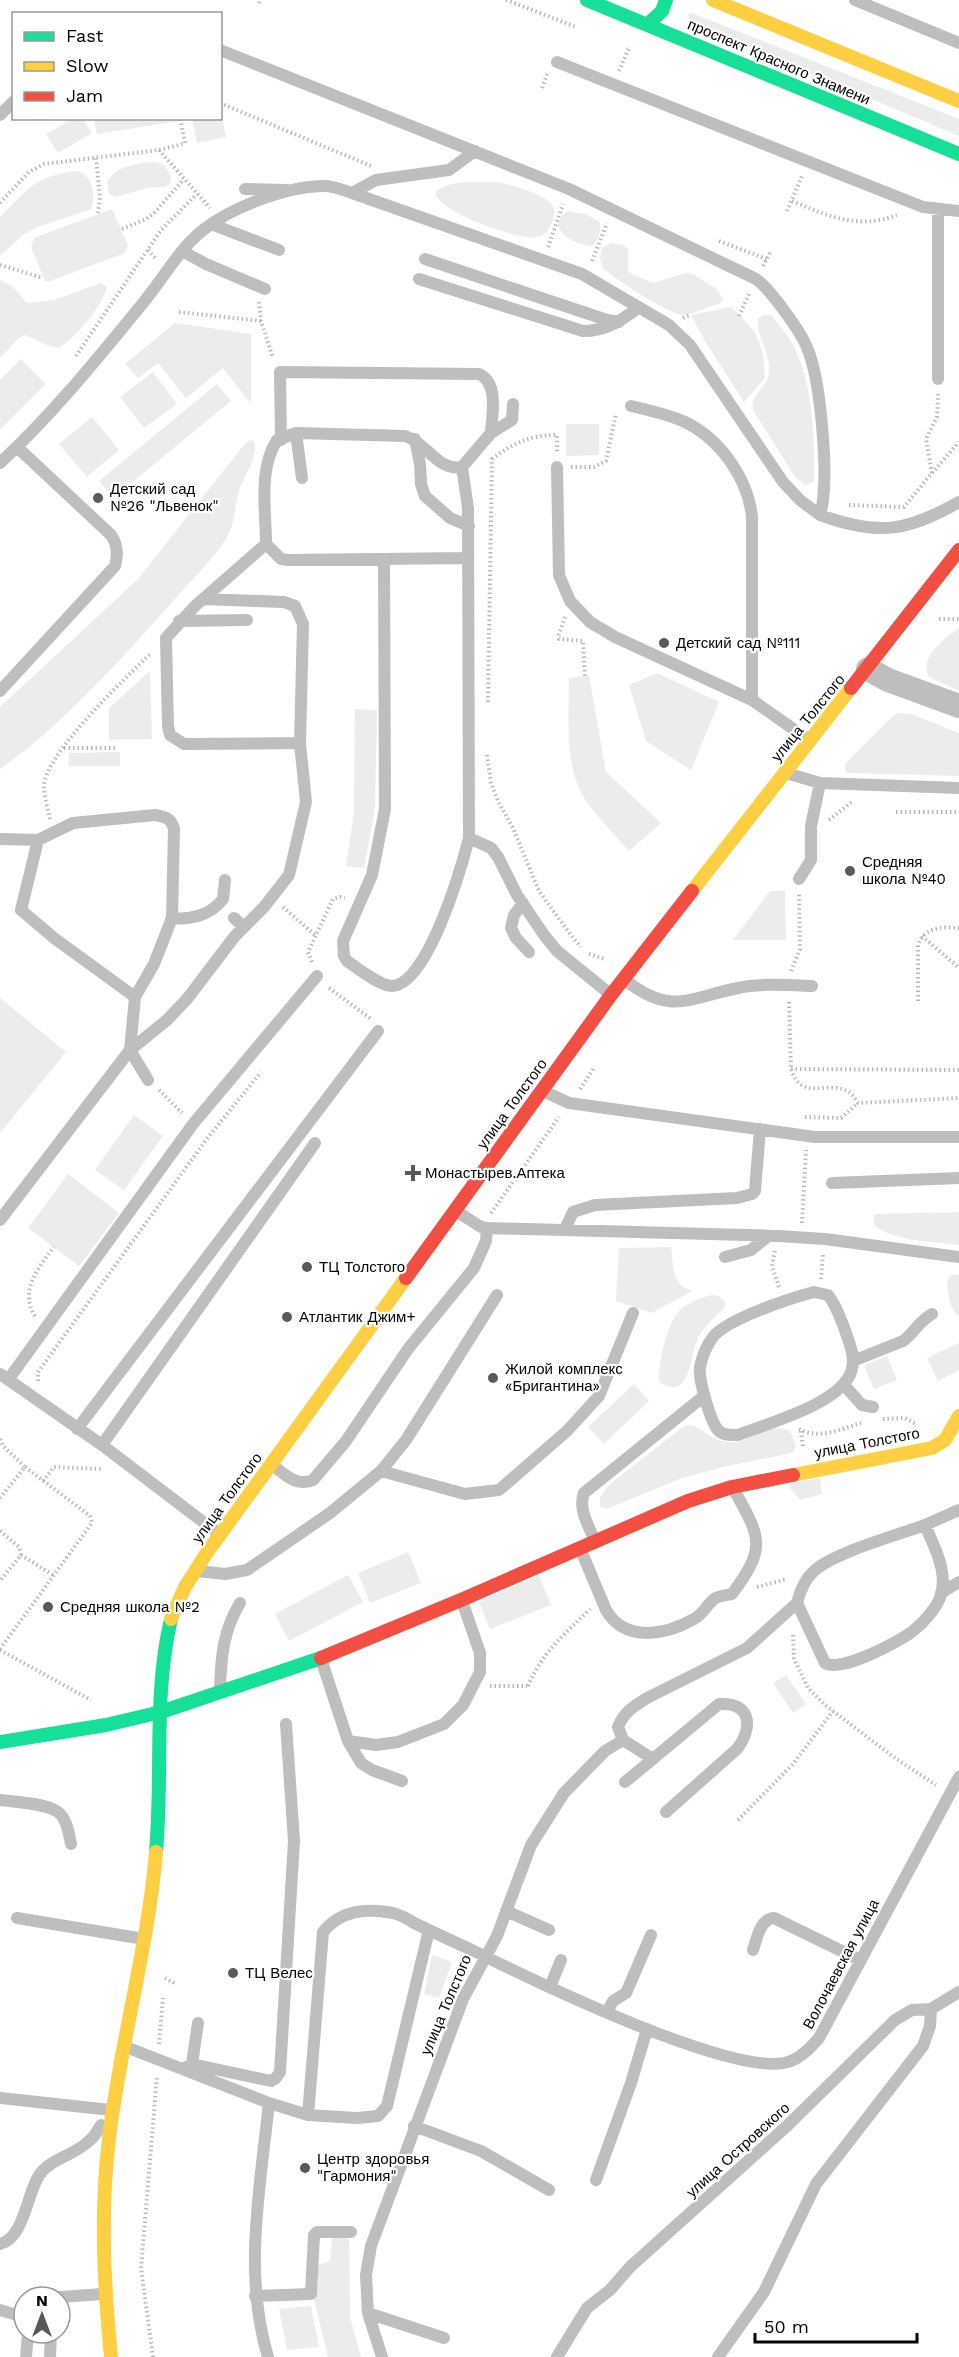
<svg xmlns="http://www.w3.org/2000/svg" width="959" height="2357" font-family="'Work Sans',sans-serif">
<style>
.green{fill:#ececec}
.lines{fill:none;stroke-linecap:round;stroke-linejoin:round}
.path{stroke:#b9b9b9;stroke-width:4;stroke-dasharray:1.5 3;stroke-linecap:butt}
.lane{stroke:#bebebe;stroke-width:12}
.street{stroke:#bebebe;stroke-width:24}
.fast{stroke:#16e098;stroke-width:14}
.slow{stroke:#ffcf43;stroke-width:14}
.jam{stroke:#f24e42;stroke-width:14}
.poi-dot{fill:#595959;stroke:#fff;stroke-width:2}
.labels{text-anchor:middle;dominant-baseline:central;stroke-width:4.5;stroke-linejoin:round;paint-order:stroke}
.street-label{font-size:15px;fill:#000;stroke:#fff}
.poi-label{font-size:15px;fill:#000;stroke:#fff;text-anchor:start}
</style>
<rect width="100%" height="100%" fill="#fff"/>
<path class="green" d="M692,13l267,106v17l-265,-112 -7,-10z
M221,112l5,25 -29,6 -5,-24 28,-1z
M184,118l1,2 -88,14 -3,-15z
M72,119h11l9,14 -34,20 -12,-19z
M154,162l9,2 8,11 -1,8 -5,4 -18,1 -31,9 -7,-3 -2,-12c8,-16 31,-19 47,-20z
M78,171c15,5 18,25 13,38l-51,17 -16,8 -24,22v-39c27,-28 37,-42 78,-46z
M496,182c12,2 22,5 33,9 24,10 33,15 18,41 -3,2 -5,4 -9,5 -19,4 -96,-24 -102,-42v-4c17,-12 40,-9 60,-9z
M112,209l16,36 -3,8 -75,28h-5l-14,-34 3,-9z
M568,211l17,3 14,7c3,8 -1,20 -7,25 -19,-1 -49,-19 -24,-35z
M611,243l12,2 5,4v23l25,11 32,-10 8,1 25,16 5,10 -4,4c-11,2 -24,10 -35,11 -16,0 -67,-36 -81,-46l-3,-11 2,-10z
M0,280l12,6 15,17 27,-3 47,-17 6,4c-5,20 -31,50 -48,61l-10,-2 -24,-11 -6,3 -19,20z
M731,307c27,26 32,32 34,71l-21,24 -41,-64 -12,-23z
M763,315h8c9,11 18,21 24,34 18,36 20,93 19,133l-9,3 -10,-8 -42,-67c-3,-16 16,-24 16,-39 1,-20 -13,-34 -11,-52z
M175,323l76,11v70l-28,-36 -37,30 -28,-35 -20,15 -13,-14z
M21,359l25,25 -46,46v-50z
M153,372l24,32 -33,24 -24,-31z
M217,384l14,17 -118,97 -14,-17z
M92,417l27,33 -32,27 -28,-33z
M566,424h33v31l-33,1z
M250,440l4,1c5,14 -9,33 -14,47 -6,16 -4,34 -13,49 -14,23 -35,42 -53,63 -51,57 -111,125 -174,169v-62l138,-128 105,-133z
M959,628v63l-30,-14c-11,-19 16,-39 30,-49z
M150,671l2,68 -43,1v-32z
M657,673l62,29 -28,68 -45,-29 -17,-56z
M589,676l17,96 55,51 -32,28c-13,-15 -28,-30 -40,-46 -26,-34 -20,-87 -20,-127z
M355,709l22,1 -2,98 -11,60 -18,-2 8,-53z
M898,713l14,1 47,19v43l-111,-3 -3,-3 1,-7 47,-47z
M120,752v14h-51v-13z
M770,891h15l1,49h-53z
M0,998l66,54 -66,81z
M134,1115l29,21 -39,54 -29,-20z
M68,1174l51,39 -40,53 -51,-38z
M959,1212v33c-24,-3 -69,-4 -86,-21l2,-10z
M671,1247c3,19 -1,37 21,44l-40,22 -36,-12 3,-53z
M951,1275h8v42c-10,-10 -11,-21 -12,-35z
M712,1295l7,1 6,6 -1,6c-9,9 -19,17 -25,28 -10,18 -7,67 -40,46 -1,-18 8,-61 22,-73 8,-7 21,-12 31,-14z
M959,1343v27l-21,11 -11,-23z
M887,1356l10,24 -23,9 -10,-24z
M634,1384l15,17 -45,43 -16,-17z
M692,1425c12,5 20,15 34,17 22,4 41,-22 64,-11l6,14 -2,6 -6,3 -61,12 -45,12 -75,31 -7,-2v-10l10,-13 74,-58z
M820,1478l2,16 -22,6 -13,-16z
M408,1552l13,31 -51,20 -12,-30z
M348,1575l15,27 -74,39 -14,-27z
M539,1576l12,29 -61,24 -11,-27z
M786,1675l20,29 -13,9 -20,-30z
M432,1955l20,7 -13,36 -15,-4z
M346,2237l3,3 1,77 11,40h-33l-14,-57 4,-15v-20l12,-4 2,-23z
M311,2306l8,41 -32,3 -8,-41z"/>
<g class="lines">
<path class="path" d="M506,0l70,27
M259,3l1,-3
M619,71l10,-23 -2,-1
M542,88l5,-14
M220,103l151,63
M159,150l51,58
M96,158l4,39 -2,16
M792,201c35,15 67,29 105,14
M0,203l29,-31 15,-8 115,-14 24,-6 2,-1 -5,-25
M787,211l15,-35
M122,229l24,-10 8,-6 30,-34
M719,241l48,18
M548,247l15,-43
M148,250l9,10
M592,261l15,-38
M0,265l43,13
M763,266l8,-15
M259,302l2,19 12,37
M179,312l82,9
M739,316l10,-22
M683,318l8,-3
M76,356l85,-126 36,-36
M571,467h23l12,-6 10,-48
M932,473l27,-31
M849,505l55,2 28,-34 -6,-34 11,-22 1,-23
M565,617l-7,20 1,2 24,2 2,35
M939,619h20
M488,702l4,-243c21,-16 38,-24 65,-24v17
M64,748h54
M487,755l4,28 7,18 15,27 26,63 31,43 11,13
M896,812h63
M50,819c-2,-10 -6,-22 -6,-32 0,-33 83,-110 107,-134
M829,820l24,-19
M283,907l33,29
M922,936l37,32
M589,954l16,5
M312,962l-4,-10 25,-53 7,-2 5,1
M791,971l9,-22 -1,-56
M329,988l42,31
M918,1001v-57c9,-18 23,-17 41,-16
M789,1002l2,67c11,34 37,10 58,23 3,2 6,7 9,11l101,-5
M791,1069l168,1
M580,1089l14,-21
M159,1090l23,23
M805,1117l36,1 17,-15
M491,1213l68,-96
M802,1223l4,-73
M775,1251l-3,15 7,21
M821,1279l2,-25
M35,1316c-16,-25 3,-48 19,-69
M38,1381v-9l168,-232 55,-68
M883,1419l22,-1 11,6
M799,1429c20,11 42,0 62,-6
M801,1431l2,17
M0,1439l3,7 22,21 -25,31
M43,1481l11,-14 47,2
M0,1531l19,16 2,8 -21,26
M21,1555l32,20
M757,1587l30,-8
M793,1635l1,24 14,29 17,17 70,53 41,27
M0,1649l92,-126 -2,-7 -65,-49
M0,1650l91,50
M490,1686h37
M528,1686c15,-35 36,-51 62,-77
M738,1820l55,-56 40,-53
M165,1978l11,6
M159,2044l4,-46
M153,2357l-12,-89 16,-192"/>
<path class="lane" d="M855,0l104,43
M220,50l349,139 187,90c15,11 46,54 52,71 13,33 22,132 12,165 58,21 86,17 139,-13
M557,62l366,145 36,4
M0,115l14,-14
M245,189l42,1
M352,193l230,81 87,51 21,20 93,137 17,18 20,15
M938,210v169
M211,224l68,26
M182,251l24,13 59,25
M425,259l182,61 12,2
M419,279l164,52c23,0 38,-10 56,-24
M631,406c18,4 36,8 54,16 35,17 63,56 67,95v183
M296,433l6,45
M491,433l21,-13 1,-16
M415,439l5,25 1,20 4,12 25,22 19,8
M281,440l-1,-68 199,2c20,9 13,40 12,59l-29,34
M0,463c52,-48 98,-105 143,-160 20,-24 36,-54 60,-73 29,-23 82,-43 119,-44 10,-1 21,4 30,7l24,-13 73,-10 26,-19
M557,467l2,108 11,26 20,21 25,15 137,63 57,40
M266,544c0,-34 -8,-74 11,-104l19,-7 109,3c21,6 33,36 57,31l6,41 1,330 22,10 7,9 19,38 27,40 13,16 53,43
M384,559l1,250 -13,66 -29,66 1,15 3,5c10,7 33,25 45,25 36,-2 69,-117 77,-148
M179,621l68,-1
M0,691l115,-125c3,-11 3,-21 -4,-31l-94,-88
M300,743l-116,1 -14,-9 -2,-9 -2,-88 29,-32 71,-62 15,15 7,1 180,-2
M786,773l34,10 -9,43v34l-12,19
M820,783l139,5
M0,839l38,1 35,-17 82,-8c11,2 16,3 19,14l-2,89 -18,46 -19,33 -5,53 -130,170
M38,840l-17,70 33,28 81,59
M523,903l-9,12 -3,13 5,10 13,14
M172,918c19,2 39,-3 51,-19l2,-19
M234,918l10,9
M625,980c46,36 63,18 113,8 23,-5 51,-3 74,-2
M148,1080l-18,-30 37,-30 20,-21 48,-63 29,-29 25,-32 17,-73 -6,-59 3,-119 -8,-18 -11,-4 -80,-3
M543,1091l26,12 246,34h144
M832,1183l127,-5
M456,1211l25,16 6,1 291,8 47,3 134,18
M565,1229l8,-17 22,-7 142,-7 15,-4 3,-3 5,-62
M725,1257l26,-7 17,-14
M814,1292l14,3c9,11 13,25 18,38 4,12 9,24 6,36 -8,34 -84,54 -114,66 -7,0 -16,1 -21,-6 -7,-10 -19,-50 -17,-62 2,-10 7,-22 13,-30 14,-18 78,-39 101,-45z
M853,1361l50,-20c11,-8 16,-20 29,-27
M0,1374l102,71 117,89
M8,1380l185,-256 124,-148
M844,1385l18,20 11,2
M77,1429l301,-398
M102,1445l213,-302
M272,1465c14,10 24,22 41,15l33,-39 62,-92 66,-81 12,-27 1,-13
M381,1471l84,23 34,-4 68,-59 32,-35 34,-83
M925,1525c-28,10 -92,28 -111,46 -9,8 -14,20 -17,32l28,60c15,10 74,-21 88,-32 10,-8 24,-23 28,-36 7,-25 -7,-48 -16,-70l34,-15
M594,1539c-6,-15 -16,-30 -10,-46l120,-97
M580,1548l26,62c19,33 60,25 88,9 8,-4 13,-14 20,-20 4,-3 12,-4 18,-5 36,-48 28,-57 1,-106
M197,1571l28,3 22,-4 83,-57 51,-42 25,-31 91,-145
M941,1593l18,-11
M321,1659l27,82 28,4 22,-3 46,-18 19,-19 17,-33v-19l-18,-52
M220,1689c1,-32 3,-58 20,-86
M348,1741l13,22 11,7 30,11
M653,1759l-30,-19 -5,-13c6,-15 16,-21 29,-29l100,-50 50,-45
M625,1782l94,-78c33,-2 34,24 18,45l-71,63
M0,1800c15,2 46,3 58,12 9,7 11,22 13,32
M506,1911l43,19
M17,1918l127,21
M753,1950c4,-12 7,-31 21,-32l86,42
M550,1987l11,-27
M607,2012l6,-11 13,-8 25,-58
M126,2047l143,56 39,12 49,3 21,-2 9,-10 42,-176
M192,2064l6,-41
M184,2068l8,-4 79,17 5,-3 4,-6 14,-231 -8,-117
M0,2098l111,12
M308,2115l15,-183c18,-22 43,-24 70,-19 7,2 15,6 21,10 19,9 38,18 58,27 54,27 268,132 319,111 12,-5 20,-14 28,-23l140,-261
M414,2126l67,25 68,39
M596,2180l35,-97 16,-54
M0,2244c25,-6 27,-53 40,-70 13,-17 36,-19 50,-34 5,-4 8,-10 11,-15
M255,2296l56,-2 3,-59 3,-3h34
M60,2297l43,-3
M0,2310l24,7
M368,2313l76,25
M26,2357l2,-24
M50,2357l1,-24
M268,2357c-25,-83 -8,-169 1,-254
M382,2357l-14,-44 -2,-38 5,-29 92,-247 34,-63 34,-91 33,-52 41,-42 18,-11
M557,2357l30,-49 23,-18 20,-23 158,-142 107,-105 17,-10 19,-1 28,-17
M718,2357l46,-65 52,-108 107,-138 7,-20 1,-17"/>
<path class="street" d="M868,669l20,11 71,26"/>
<path class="fast" d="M587,0l372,154
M647,25l15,-14 4,-11
M0,1742l106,-17 55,-13 160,-54
M156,1852c7,-78 -3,-157 15,-233"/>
<path class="slow" d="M713,0l246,101
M692,891l159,-203
M793,1475l139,-27 13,-8 14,-24
M171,1619l14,-32 21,-33 200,-276
M111,2357c-7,-72 -11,-145 -2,-218 11,-96 39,-190 47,-287"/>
<path class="jam" d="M851,688l108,-138
M406,1278l205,-283 81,-104
M321,1658l140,-58 227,-99 44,-14 61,-12"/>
</g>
<g class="poi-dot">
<circle cx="98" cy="498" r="6"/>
<circle cx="664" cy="643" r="6"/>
<circle cx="850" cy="871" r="6"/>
<path d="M410 1164h6v6h6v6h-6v6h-6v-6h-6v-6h6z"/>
<circle cx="307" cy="1267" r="6"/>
<circle cx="287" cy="1317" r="6"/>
<circle cx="493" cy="1378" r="6"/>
<circle cx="48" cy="1607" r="6"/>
<circle cx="233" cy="1973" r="6"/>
<circle cx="305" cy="2168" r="6"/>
</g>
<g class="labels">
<g class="street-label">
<text transform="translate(779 62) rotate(23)">проспект Красного Знамени</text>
<text transform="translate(808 718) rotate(-51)">улица Толстого</text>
<text transform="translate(512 1104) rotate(-54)">улица Толстого</text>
<text transform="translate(867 1443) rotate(-11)">улица Толстого</text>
<text transform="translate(227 1498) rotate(-54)">улица Толстого</text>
<text transform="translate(841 1964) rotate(-62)">Волочаевская улица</text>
<text transform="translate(446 2005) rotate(-67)">улица Толстого</text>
<text transform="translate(738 2150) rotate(-42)">улица Островского</text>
</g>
<g class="poi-label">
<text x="110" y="489">Детский сад<tspan x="110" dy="17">№26 "Львенок"</tspan></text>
<text x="676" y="643">Детский сад №111</text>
<text x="862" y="862">Средняя<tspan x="862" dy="17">школа №40</tspan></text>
<text x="425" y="1173">Монастырев.Аптека</text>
<text x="319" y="1267">ТЦ Толстого</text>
<text x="299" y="1317">Атлантик Джим+</text>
<text x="505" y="1369">Жилой комплекс<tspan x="505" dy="17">«Бригантина»</tspan></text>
<text x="60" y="1607">Средняя школа №2</text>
<text x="245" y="1973">ТЦ Велес</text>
<text x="317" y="2159">Центр здоровья<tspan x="317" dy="17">"Гармония"</tspan></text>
</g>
</g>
<rect x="12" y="12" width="210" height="108" fill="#ffffff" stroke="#999999" stroke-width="1.5"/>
<rect x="24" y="32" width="30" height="9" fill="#16e098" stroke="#999999" stroke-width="1.5"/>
<text x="66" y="42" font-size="18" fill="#000000">Fast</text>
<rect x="24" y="62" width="30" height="9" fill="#ffcf43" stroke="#999999" stroke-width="1.5"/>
<text x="66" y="72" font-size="18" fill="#000000">Slow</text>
<rect x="24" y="92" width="30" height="9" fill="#f24e42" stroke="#999999" stroke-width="1.5"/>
<text x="66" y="102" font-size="18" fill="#000000">Jam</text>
<g transform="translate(42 2315)"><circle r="28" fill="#ffffff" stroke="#999999" stroke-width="1.5"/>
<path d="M0-4.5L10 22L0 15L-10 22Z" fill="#595959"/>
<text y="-9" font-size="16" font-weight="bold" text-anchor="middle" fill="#000000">N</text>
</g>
<path d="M755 2333v9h162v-9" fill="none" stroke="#000000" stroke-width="3"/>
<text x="764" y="2333" font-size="18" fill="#000000" stroke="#ffffff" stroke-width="4.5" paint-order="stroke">50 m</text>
</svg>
